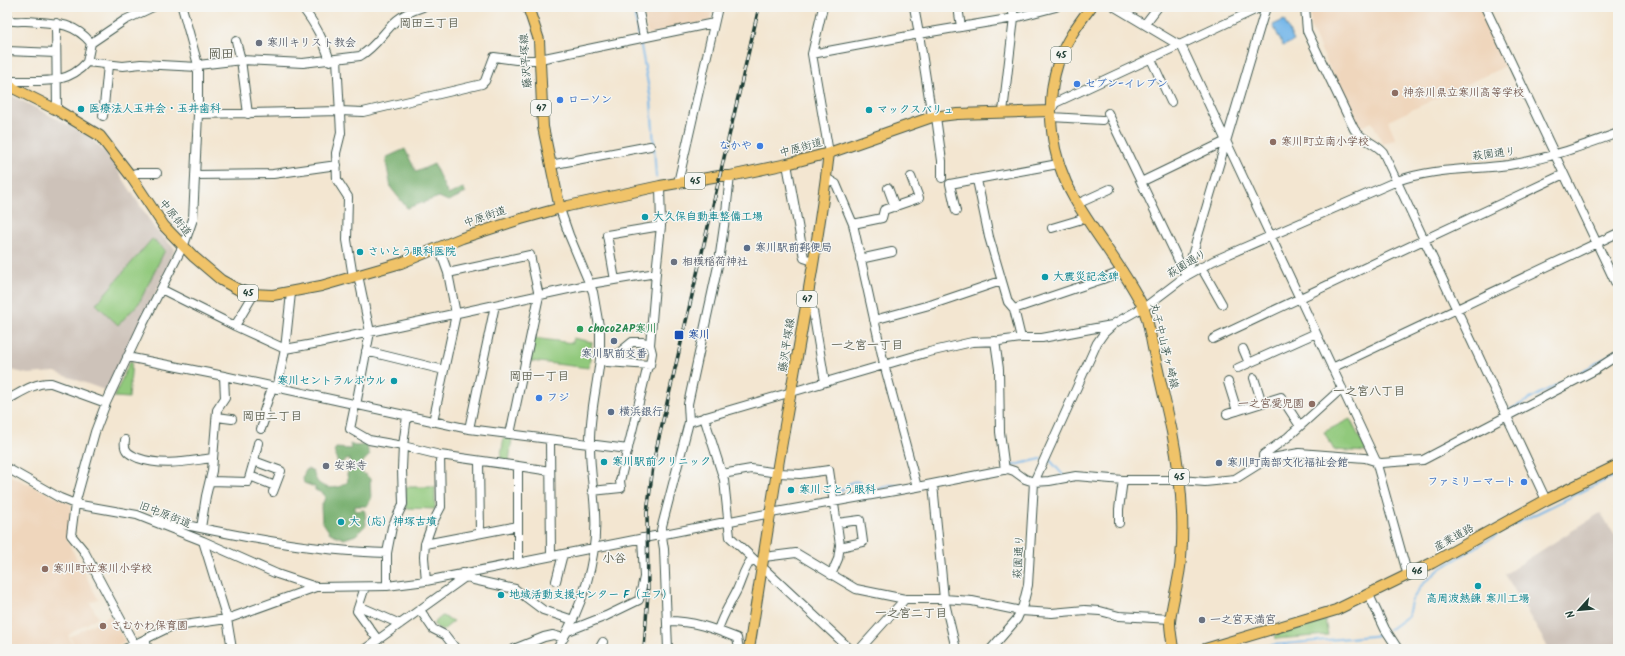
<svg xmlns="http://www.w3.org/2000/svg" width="1625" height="656" font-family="Kalam,'Klee One',sans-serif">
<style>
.built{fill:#efd6bc}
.industrial{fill:#cdc2b9}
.green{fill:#91c97c;stroke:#588358}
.forest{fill:#74ad6c;stroke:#4a7550}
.water{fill:#73b6e9;stroke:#497a8e}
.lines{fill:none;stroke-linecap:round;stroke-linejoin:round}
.stream{stroke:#73b6e9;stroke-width:2}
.minor-casing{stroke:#3f564c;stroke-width:10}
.major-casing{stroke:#3f564c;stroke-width:12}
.minor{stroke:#fff;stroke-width:8}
.major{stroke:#f0c369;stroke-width:10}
.rail-casing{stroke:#1f3d34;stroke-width:3.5}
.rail{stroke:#f6f6f2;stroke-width:2;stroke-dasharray:6;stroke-linecap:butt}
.worship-dot{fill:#6b7280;stroke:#f6f6f2;stroke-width:1.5}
.shop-dot{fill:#3f7fe0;stroke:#f6f6f2;stroke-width:1.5}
.education-dot{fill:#8d6e63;stroke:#f6f6f2;stroke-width:1.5}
.culture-dot{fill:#0f9aa8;stroke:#f6f6f2;stroke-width:1.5}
.service-dot{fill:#5c6f8a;stroke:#f6f6f2;stroke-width:1.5}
.leisure-dot{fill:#2e9e5b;stroke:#f6f6f2;stroke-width:1.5}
.transit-dot{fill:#1a4fb4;stroke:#f6f6f2;stroke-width:1.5}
.labels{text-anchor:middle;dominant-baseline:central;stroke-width:3;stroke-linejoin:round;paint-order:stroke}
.shield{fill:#f6f6f2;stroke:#60746d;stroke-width:1}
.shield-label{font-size:10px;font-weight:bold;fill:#1f3d34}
.worship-label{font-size:11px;font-weight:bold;fill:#5b616d;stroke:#f6f6f2;text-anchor:start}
.street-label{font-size:11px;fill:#1f3d34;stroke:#f6f6f2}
.shop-label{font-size:11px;font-weight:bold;fill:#366cbe;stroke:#f6f6f2;text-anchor:start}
.education-label{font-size:11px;font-weight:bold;fill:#785e54;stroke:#f6f6f2;text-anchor:start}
.culture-label{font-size:11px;font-weight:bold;fill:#0d838f;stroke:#f6f6f2;text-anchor:start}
.service-label{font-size:11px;font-weight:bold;fill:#4e5e75;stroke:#f6f6f2;text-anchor:start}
.leisure-label{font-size:11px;font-weight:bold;fill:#27864d;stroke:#f6f6f2;text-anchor:start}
.transit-label{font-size:11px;font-weight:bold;fill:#164399;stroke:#f6f6f2;text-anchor:start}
.neighbourhood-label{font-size:12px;font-weight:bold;fill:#5d5f4f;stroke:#f6f6f2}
.quarter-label{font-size:13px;font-weight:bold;fill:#5d5f4f;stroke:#f6f6f2}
</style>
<rect width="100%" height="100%" fill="#f6f6f2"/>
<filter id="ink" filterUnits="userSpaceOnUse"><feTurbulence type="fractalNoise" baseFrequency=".025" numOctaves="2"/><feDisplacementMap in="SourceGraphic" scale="8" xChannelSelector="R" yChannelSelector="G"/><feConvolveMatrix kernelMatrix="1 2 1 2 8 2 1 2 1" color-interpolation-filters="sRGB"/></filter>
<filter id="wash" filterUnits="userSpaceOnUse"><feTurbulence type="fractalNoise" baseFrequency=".012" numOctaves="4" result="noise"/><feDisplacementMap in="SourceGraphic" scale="16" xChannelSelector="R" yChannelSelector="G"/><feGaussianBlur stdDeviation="0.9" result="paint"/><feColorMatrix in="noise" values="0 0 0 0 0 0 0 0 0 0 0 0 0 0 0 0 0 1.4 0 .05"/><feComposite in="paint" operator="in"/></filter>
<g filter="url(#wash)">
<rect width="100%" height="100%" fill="#f3e6d1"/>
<path class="built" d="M642,7h71l-3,14 -62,13z
M1310,7h170l28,58 -120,56 8,18 -13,5 -11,-22 -13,6 -2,-1 -46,-99z
M11,476l61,29 -5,35 31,59 -8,4 8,14 -30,18 7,14h-68v-172z
M110,615l15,27 -13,7h-36l-6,-12z
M1330,642l5,7h-74v-2z"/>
<path class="industrial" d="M7,93l79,41 22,21 47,74 20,20 -19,43 -49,99 -52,-19 -27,2 -21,-5z
M1600,513l18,27v109h-69l-44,-75z"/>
<path class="green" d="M152,239l13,11 -26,53 -21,22 -22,-21z
M533,338l40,5v-5l19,4 -3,26 -59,-7z
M130,361h2l-3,37 -15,-1z
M1350,419l17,33 -33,-2 -10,-18z
M504,437l8,1 -3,25 -9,-2z
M406,487h29v22l-29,-1z
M442,616l12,5 -12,10 -9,-7z
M1325,620l3,15 -52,4 -1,-5z"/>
<path class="forest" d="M405,149l11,23 18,-8 14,31 15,-7 3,5 -18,8 -9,-4 -32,11 -16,-20 -5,-26 1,-5z
M365,443l2,1 1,7 2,4c-3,3 -13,10 -8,17 3,3 6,4 8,7l1,20 -4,7h-12v3l1,2 8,-1 1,2 1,13 -10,10 -12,4 -14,-6 -8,-12 -1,-14 4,-9 -1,-4 -9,-4v-3l-11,-4c-2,-5 0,-10 3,-14l5,1c2,3 3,8 5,11 8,10 24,8 31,0l-1,-7c5,-9 6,-4 2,-15l-11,5 -4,-13 2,-3 15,1 -1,-5 5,2 9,-1z"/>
<path class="water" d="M1284,20l10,21 -11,5 -10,-21z"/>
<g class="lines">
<path class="stream" d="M633,7l6,30
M640,41l11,59 5,77
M1506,412l82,-44 30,-18
M1048,458l15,17
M1010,466l31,-7
M836,497c14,-18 20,-21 38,-6l16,-6 11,1
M1389,630l19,-14 3,-14 10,-16 19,-17 73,-44 105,-51
M1252,647l130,-12 4,-2"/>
</g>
</g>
<g filter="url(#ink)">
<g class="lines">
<g class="minor-casing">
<path id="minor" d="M302,7c14,18 21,32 28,54
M638,7l6,30
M823,7l-11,47 17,99
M914,7l5,27 95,-16 42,-11
M958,7l3,20
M1115,7l67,40 194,414 32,115
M1305,7l2,24 47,98c7,11 20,13 29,23l163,348
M1485,7l133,281
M7,20c6,2 13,1 19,1 27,2 47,0 65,22
M56,23l1,87
M1145,24l13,-17
M236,41l5,19 7,54
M7,51l49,2
M812,54l107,-20 13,83
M337,59l4,74 -5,20 1,27 11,17 -1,43 6,37
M1151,59l20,43
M87,62l4,-19 34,-23 28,-13
M198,65l44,-5 61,3 57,-7c16,-9 24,-25 37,-36 7,-6 17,-10 26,-13
M7,81c30,-1 59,6 80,-19l36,4 18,-2 57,3
M1051,111l4,-8 206,-96
M1003,112l11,-94 -2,-11
M1108,113l78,163
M198,114l142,-3 23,1 119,-28 3,-3 9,-24 22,3h19l179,-37
M103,116l5,-51
M936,117l6,44v17
M1051,117l51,3
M787,164l17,94 9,3
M550,165l100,-19
M130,175l6,-2h21
M195,175l78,-1 64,-9
M826,178l10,6 17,40 31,140 33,123
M977,180l12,57 19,65 6,7 7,29
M1141,182l85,-41
M678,183l40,-176
M888,188l7,19
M1077,204l33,-15
M956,211l-6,-27 108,-20
M853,224l29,-6 2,-8 35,-12 -8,-21
M1052,228l27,-8 6,-4
M860,259l32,-7
M1201,267l21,37
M448,273l82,-18 9,41 -29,138
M1186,276l80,-269
M615,280l-8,-45 54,-9
M161,289l74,37 50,23 34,-6 277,-60 60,-10 5,-47 -1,-40
M806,305l7,6 12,71
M1014,309l86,-29 23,-9
M874,320l59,-16 68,-23
M235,326l19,-32
M1213,339l351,-165
M995,341l4,28 1,63 5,38
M632,342h11l7,3 2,8 -2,12 -43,-3 -7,-3 8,-3h7z
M650,345l6,-72
M1243,349l6,14
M366,351l78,19
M127,357l97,19 245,53 159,20
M1238,368l78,-35
M1332,368l286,-135
M1254,378l8,25
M1228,382l9,29
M277,389l8,-40 6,-56
M7,400c13,-7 28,-18 44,-17l55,20
M355,405l-5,24 19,11 34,6 -1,23 1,35 -11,23 -5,26v33
M356,405l14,-73 -12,-57
M1227,414l54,-17 19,29
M407,416l-4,30 37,9 78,11v96
M217,417l15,2
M704,417l20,63 6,57 120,112
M433,422l23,-108 -8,-41 -9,-25
M689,422l236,-69 47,-11 27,-1 22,-3h21l70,-13
M261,429l5,-14 -2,-4 8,-23
M469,429l26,-124
M125,440c-2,11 4,14 13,18 25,9 50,3 75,0
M550,440l1,116
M254,461l4,-18
M479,461l1,72
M1263,462v-7l25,-18 54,-49
M518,466l32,5
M7,468l53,30 15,6 62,11 66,26 74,33 39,13
M722,474l29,-5 27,4 22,1 29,-4 11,75 -2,14 -7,16
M250,476l25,10
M210,481l38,1 6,-21 27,10 -8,21
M933,484l11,115 12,50
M592,491l29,-3 -1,-7 28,-116
M157,519c76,16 152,32 230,34
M837,523l23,-3 3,22 -23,5
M1119,523v-14l4,-29
M201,528l5,-32 6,-25 5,-61 8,-12 -1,-22
M203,541l24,78 5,30
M425,544l93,-18
M764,557l32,-4 60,36 49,10h39l28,2 49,10 31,2 33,-3 15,1 19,5 52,3
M464,578l5,-1 5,3 41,9 28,21 30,10
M426,581l-2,-24 1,-13 7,-20 9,-17 -1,-52
M556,581l7,-27
M365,587l-8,24 21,29
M1369,595l16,34 13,20
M359,606l41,18
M420,610l13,19 12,6 11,14
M667,621c27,0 45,7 70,17l2,11
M718,630c4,-14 12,-26 19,-40 5,-11 7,-22 15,-31
M568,631l38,-15 33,-16 5,-23 -2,-39
M145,640l3,9
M134,644l-50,-93 -13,-16 4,-31 20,-72 11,-29 37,-79 42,-82 8,-23 5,-105v-49l-16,-58
M125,649l45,-22 57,-8 89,-32 71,-1 39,-5 345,-68 146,-26 91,-18 6,2 11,8 9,3 15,-1 27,-5 47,4h57l25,2 30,-3 32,-20 32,-6 66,5 16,5 42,-3 172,-90 23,-15
M365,649l99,-71 -1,-5
M514,649l30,-12 9,-2 11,3
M557,649c25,-40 41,-89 38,-136 -1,-22 -5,-44 -5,-67 -1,-29 7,-59 10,-87v-27l-7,-40 -24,-57 -9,-26
M599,649l4,-7
M668,649l-4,-100 -3,-19 28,-108 -1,-18 31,-143 7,-49 4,-36
M860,649l45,-50
M991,649l26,-30 6,-14 5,-20 6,-103 63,-139 7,-10 11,-10 34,-19 37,-28 27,-15 184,-80c36,-13 74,-11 112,-16 38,-6 73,-19 109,-32"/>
</g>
<g class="major-casing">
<path id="major" d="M528,7l11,33 4,87 17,82
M1091,7c-13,17 -26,35 -33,56 -14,44 -7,95 16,135 21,37 49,69 68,107 6,12 8,29 11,43 6,28 13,56 19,84 8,41 13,83 9,126 -1,21 -9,42 -11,64 0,9 2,18 3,27
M7,85l50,25 43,26 30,39 34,51 30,31 27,23 18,10 13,4 21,1 48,-9 80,-23 61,-25 59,-19 47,-13 92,-20 59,-10h11l57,-12 42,-11 103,-36 25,-3 94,-3
M749,649c12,-73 22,-146 35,-218 16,-93 34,-185 45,-278
M1205,649l131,-39 96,-47 114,-63 72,-35"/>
</g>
<use href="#minor" class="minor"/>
<use href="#major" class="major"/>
<g class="rail-casing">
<path id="rail" d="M644,649l4,-56 -1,-80 7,-54 105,-452"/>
</g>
<use href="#rail" class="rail"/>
</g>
</g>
<g class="worship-dot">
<circle cx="259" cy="43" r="4"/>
<circle cx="674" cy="262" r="4"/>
<circle cx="326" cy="466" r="4"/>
<circle cx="1202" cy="620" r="4"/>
</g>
<g class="shop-dot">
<circle cx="1077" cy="84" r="4"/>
<circle cx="560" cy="100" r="4"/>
<circle cx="760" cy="146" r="4"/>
<circle cx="539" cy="398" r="4"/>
<circle cx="1524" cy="482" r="4"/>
</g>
<g class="education-dot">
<circle cx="1395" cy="93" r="4"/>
<circle cx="1273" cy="142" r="4"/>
<circle cx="1312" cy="404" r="4"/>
<circle cx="45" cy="569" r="4"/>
<circle cx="103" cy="626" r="4"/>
</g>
<g class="culture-dot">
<circle cx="81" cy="109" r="4"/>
<circle cx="869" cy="110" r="4"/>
<circle cx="645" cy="217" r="4"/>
<circle cx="360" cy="252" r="4"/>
<circle cx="1045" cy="277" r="4"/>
<circle cx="394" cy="381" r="4"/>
<circle cx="604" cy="462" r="4"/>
<circle cx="791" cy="490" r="4"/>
<circle cx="341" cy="522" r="4"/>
<circle cx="1478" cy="586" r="4"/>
<circle cx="501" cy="595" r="4"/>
</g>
<g class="service-dot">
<circle cx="747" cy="248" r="4"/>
<circle cx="614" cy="341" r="4"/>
<circle cx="611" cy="412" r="4"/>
<circle cx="1219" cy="463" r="4"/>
</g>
<circle class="leisure-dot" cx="580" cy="329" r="4"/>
<rect class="transit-dot" x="674" y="330" width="10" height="10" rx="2"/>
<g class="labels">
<g class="shield">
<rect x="1051" y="47" width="20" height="16" rx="3"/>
<rect x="531" y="100" width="20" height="16" rx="3"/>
<rect x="685" y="173" width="20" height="16" rx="3"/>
<rect x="238" y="285" width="20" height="16" rx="3"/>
<rect x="797" y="291" width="20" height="16" rx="3"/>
<rect x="1169" y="469" width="20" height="16" rx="3"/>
<rect x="1407" y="563" width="20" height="16" rx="3"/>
</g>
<g class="shield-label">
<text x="1061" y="55">45</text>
<text x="541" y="108">47</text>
<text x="695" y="181">45</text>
<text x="248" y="293">45</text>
<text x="807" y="299">47</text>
<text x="1179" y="477">45</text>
<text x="1417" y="571">46</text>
</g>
<g class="worship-label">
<text x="267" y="43">寒川キリスト教会</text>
<text x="682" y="262">相模稲荷神社</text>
<text x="334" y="466">安楽寺</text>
<text x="1210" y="620">一之宮天満宮</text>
</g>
<g class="street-label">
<text transform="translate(526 61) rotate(-94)">藤沢平塚線</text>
<text transform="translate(801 148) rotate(-15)">中原街道</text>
<text transform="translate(1494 154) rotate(-7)">萩園通り</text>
<text transform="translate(485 217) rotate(-18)">中原街道</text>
<text transform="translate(175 218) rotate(51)">中原街道</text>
<text transform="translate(1187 264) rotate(-31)">萩園通り</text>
<text transform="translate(787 345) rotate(-81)">藤沢平塚線</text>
<text transform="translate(1164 346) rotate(76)">丸子中山茅ヶ崎線</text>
<text transform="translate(165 515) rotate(21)">旧中原街道</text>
<text transform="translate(1454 538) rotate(-29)">産業道路</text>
<text transform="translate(1019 557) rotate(-87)">萩園通り</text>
</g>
<g class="shop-label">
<text x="1085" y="84">セブン-イレブン</text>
<text x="568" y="100">ローソン</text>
<text x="752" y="146" text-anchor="end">なかや</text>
<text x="547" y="398">フジ</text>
<text x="1516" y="482" text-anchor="end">ファミリーマート</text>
</g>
<g class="education-label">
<text x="1403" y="93">神奈川県立寒川高等学校</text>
<text x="1281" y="142">寒川町立南小学校</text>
<text x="1304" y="404" text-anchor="end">一之宮愛児園</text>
<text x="53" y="569">寒川町立寒川小学校</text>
<text x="111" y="626">さむかわ保育園</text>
</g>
<g class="culture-label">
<text x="89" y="109">医療法人玉井会・玉井歯科</text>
<text x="877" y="110">マックスバリュ</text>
<text x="653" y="217">大久保自動車整備工場</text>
<text x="368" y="252">さいとう眼科医院</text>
<text x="1053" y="277">大震災記念碑</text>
<text x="386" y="381" text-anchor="end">寒川セントラルボウル</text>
<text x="612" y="462">寒川駅前クリニック</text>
<text x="799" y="490">寒川ごとう眼科</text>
<text x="349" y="522">大（応）神塚古墳</text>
<text x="509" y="595">地域活動支援センター F（エフ）</text>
<text x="1478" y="599" text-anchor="middle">高周波熱錬 寒川工場</text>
</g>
<g class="service-label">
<text x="755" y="248">寒川駅前郵便局</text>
<text x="614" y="354" text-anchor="middle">寒川駅前交番</text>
<text x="619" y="412">横浜銀行</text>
<text x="1227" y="463">寒川町南部文化福祉会館</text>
</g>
<g class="leisure-label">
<text x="588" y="329">chocoZAP寒川</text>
</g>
<g class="transit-label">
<text x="688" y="335">寒川</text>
</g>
<g class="neighbourhood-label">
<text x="429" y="23">岡田三丁目</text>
<text x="867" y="345">一之宮一丁目</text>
<text x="539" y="376">岡田一丁目</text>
<text x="1369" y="391">一之宮八丁目</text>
<text x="272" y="416">岡田二丁目</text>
<text x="614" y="558">小谷</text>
<text x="911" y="613">一之宮二丁目</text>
</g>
<g class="quarter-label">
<text x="221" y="54">岡田</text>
</g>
</g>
<rect width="1625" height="656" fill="none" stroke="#f6f6f2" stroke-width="24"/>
<g transform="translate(1579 610) rotate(243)" stroke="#f6f6f2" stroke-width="3" paint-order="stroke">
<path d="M0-3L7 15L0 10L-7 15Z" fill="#1f3d34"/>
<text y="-6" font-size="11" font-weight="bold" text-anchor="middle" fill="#1f3d34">N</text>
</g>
</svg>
